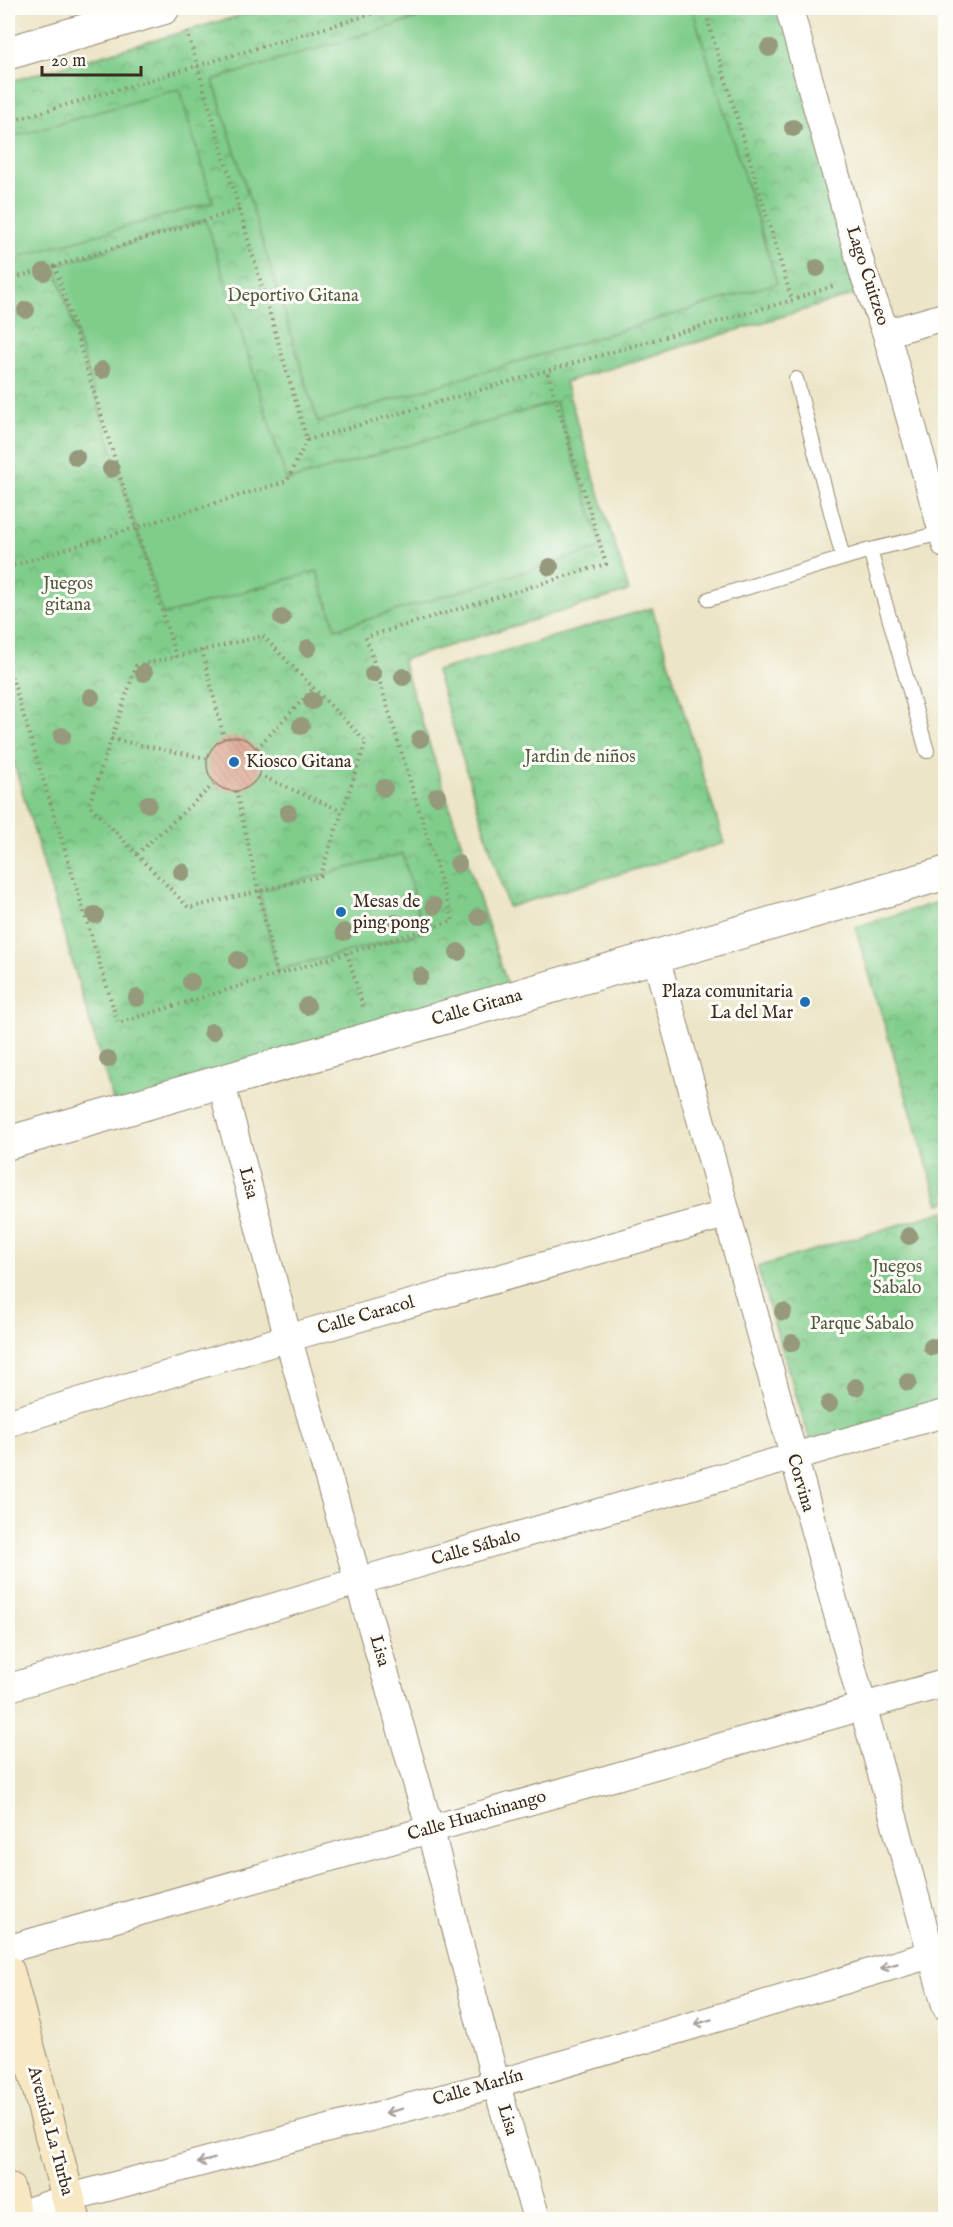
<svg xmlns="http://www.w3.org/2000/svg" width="953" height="2227" font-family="'IM FELL English',serif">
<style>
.park{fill:url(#park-crowns);stroke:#5e7c54;stroke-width:1.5}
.pitch{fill:#80cd8b;stroke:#5e7c54;stroke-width:1.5}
.building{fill:url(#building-back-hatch)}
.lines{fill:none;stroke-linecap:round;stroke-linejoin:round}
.service-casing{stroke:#948872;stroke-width:16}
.minor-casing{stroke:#948872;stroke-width:29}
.tertiary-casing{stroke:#948872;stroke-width:35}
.secondary-casing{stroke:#948872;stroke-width:35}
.path{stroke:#948872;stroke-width:4;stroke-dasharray:1.5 4.5;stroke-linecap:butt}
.service{stroke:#fff;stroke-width:14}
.minor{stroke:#fff;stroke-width:27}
.tertiary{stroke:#fff;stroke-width:33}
.secondary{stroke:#f7e8c3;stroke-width:33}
.tree{fill:#96997c}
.oneway{stroke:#a79f9a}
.poi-dot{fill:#1f6fb2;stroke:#fdfcf7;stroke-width:2}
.labels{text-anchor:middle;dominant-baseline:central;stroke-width:6;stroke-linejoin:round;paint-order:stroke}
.street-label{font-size:18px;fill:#3b2a1e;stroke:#fdfcf7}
.park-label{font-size:18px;fill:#505b3f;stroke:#fdfcf7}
.poi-label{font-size:18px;fill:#3b2a1e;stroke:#fdfcf7;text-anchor:start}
</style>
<defs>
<pattern id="park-crowns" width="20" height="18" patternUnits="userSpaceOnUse" patternTransform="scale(1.5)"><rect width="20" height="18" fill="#80cd8b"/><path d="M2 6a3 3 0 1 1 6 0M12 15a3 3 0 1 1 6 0" fill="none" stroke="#6aa771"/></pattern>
<pattern id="building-back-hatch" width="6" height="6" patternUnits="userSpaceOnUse" patternTransform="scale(1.5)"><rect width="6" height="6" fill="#d89982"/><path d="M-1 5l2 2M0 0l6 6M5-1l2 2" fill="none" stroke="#b07d6a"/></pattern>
</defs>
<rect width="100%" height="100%" fill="#fdfcf7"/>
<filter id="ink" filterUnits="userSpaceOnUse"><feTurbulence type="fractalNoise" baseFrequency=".0167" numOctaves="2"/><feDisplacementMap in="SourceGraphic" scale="12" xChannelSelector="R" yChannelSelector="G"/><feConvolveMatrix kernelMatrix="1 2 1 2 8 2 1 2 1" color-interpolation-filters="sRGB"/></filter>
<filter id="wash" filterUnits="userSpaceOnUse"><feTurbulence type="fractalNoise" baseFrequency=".008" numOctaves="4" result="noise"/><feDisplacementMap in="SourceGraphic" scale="24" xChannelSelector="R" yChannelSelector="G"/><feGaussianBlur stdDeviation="1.35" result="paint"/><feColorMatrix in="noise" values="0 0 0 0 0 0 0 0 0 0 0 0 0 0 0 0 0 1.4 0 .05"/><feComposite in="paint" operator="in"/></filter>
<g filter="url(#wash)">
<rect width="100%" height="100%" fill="#ece5c7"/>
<path class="park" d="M266,8h524l90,279 -315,95 64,209 -227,69 109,336 -395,115 -108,-368v-661z
M652,608l72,235 -216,64 -72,-236z
M945,900l1,302 -7,2 -84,-277z
M945,1211v193l-134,40 -54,-177z"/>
<path class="pitch" d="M452,8h240l85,275 -459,139 -105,-342z
M179,89l34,113 -205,58v-122z
M206,220l81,261 269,-79 46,146 -266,81 -19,-58 -154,44 -108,-349z
M403,854l20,78 -146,38 -18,-79z"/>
<g id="blocks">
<path class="building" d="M207 764a27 27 0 1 1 54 0a27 27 0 1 1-54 0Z"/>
</g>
</g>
<g filter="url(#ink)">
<use href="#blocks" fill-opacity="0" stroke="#948872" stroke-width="1.5"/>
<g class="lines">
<g class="service-casing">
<path id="service" d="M796,379l47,179
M870,550l57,201
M709,599l161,-49 72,-17"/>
</g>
<g class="minor-casing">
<path id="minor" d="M789,8l75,267 22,58 60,212
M886,333l60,-17
M656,958l290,1049
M221,1082l67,256 142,491 66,255 41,136
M8,1423l280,-85 439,-124
M8,1688l351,-107 587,-168
M8,1949l938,-266
M8,2218l60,-20 428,-114 450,-134"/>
</g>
<g class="tertiary-casing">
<path id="tertiary" d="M8,53l155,-45
M8,1143l938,-270"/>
</g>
<g class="secondary-casing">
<path id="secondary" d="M8,1972l66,248
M8,2189l8,31"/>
</g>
<path class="path" d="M704,8l88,292
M8,122l384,-114
M8,280l47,-14
M307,440l485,-140 44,-15
M8,567l279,-86 20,-41 -120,-409
M263,636l103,106 -46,134 -131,32 -100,-103 47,-139z
M202,650l22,88
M176,657l-121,-391 184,-56
M8,665l110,358 335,-102 -87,-284 240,-73 -59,-193
M111,739l95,19
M257,748l57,-60
M259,775l83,36
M236,791l41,183
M137,854l77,-70
M347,953l16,54"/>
<use href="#service" class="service"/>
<use href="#minor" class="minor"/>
<use href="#tertiary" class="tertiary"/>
<use href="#secondary" class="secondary"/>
</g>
<g class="tree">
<circle cx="769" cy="48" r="9"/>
<circle cx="793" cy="128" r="9"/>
<circle cx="817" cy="268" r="9"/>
<circle cx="44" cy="272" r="9"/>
<circle cx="26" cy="310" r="9"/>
<circle cx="102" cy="370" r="9"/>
<circle cx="76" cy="457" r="9"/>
<circle cx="111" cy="469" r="9"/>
<circle cx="550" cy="567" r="9"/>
<circle cx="282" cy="618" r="9"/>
<circle cx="308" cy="648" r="9"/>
<circle cx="144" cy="673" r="9"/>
<circle cx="373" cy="674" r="9"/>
<circle cx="403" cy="677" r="9"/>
<circle cx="91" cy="697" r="9"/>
<circle cx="312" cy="701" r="9"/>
<circle cx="301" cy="726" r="9"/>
<circle cx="62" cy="736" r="9"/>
<circle cx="420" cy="739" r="9"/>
<circle cx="384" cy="788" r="9"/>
<circle cx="437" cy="796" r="9"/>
<circle cx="148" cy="804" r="9"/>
<circle cx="288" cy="813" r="9"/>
<circle cx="458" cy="864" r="9"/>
<circle cx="182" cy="872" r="9"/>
<circle cx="434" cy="906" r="9"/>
<circle cx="95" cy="915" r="9"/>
<circle cx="479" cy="917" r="9"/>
<circle cx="395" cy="923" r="9"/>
<circle cx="344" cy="932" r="9"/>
<circle cx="458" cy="952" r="9"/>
<circle cx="238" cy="960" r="9"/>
<circle cx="420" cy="976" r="9"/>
<circle cx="191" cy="982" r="9"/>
<circle cx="137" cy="998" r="9"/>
<circle cx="307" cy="1006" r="9"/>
<circle cx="212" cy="1032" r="9"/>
<circle cx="108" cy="1059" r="9"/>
<circle cx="909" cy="1236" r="9"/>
<circle cx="783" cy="1312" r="9"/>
<circle cx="792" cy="1343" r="9"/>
<circle cx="932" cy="1347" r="9"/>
<circle cx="908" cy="1382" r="9"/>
<circle cx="856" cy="1387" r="9"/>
<circle cx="829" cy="1404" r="9"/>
</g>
<defs><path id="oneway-shaft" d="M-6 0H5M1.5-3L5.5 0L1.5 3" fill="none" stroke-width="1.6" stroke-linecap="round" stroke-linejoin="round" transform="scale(1.5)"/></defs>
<g class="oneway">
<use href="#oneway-shaft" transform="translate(889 1966) rotate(163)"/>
<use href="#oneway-shaft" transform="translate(703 2022) rotate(163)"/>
<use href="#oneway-shaft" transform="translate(394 2111) rotate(165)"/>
<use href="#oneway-shaft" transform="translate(206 2161) rotate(165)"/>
</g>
</g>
<g class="poi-dot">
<circle cx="234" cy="762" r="6"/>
<circle cx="341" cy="912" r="6"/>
<circle cx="805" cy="1002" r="6"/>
</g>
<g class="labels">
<g class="street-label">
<text transform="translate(867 276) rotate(72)">Lago Cuitzeo</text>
<text transform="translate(477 1008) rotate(-16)">Calle Gitana</text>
<text transform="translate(248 1183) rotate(75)">Lisa</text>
<text transform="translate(366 1316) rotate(-16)">Calle Caracol</text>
<text transform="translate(800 1483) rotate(74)">Corvina</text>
<text transform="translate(476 1548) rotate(-16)">Calle Sábalo</text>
<text transform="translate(379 1651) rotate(74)">Lisa</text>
<text transform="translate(477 1816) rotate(-16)">Calle Huachinango</text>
<text transform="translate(478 2088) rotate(-16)">Calle Marlín</text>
<text transform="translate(507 2120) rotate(73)">Lisa</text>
<text transform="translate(50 2131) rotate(75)">Avenida La Turba</text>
</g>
<g class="park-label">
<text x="293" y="296">Deportivo Gitana</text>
<text x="68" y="584">Juegos<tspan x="68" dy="21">gitana</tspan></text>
<text x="580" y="757">Jardin de niños</text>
<text x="897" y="1267">Juegos<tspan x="897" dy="21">Sabalo</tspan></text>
<text x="862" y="1324">Parque Sabalo</text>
</g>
<g class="poi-label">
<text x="246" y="762">Kiosco Gitana</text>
<text x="353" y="902">Mesas de<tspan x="353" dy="21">ping pong</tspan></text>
<text x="793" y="992" text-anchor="end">Plaza comunitaria<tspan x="793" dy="21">La del Mar</tspan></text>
</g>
</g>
<rect width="953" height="2227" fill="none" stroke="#fdfcf7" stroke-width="30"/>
<path d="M42 66v9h99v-9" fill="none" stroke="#3b2a1e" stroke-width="3"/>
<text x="51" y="66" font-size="18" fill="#3b2a1e" stroke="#fdfcf7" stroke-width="4.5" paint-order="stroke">20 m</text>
</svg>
